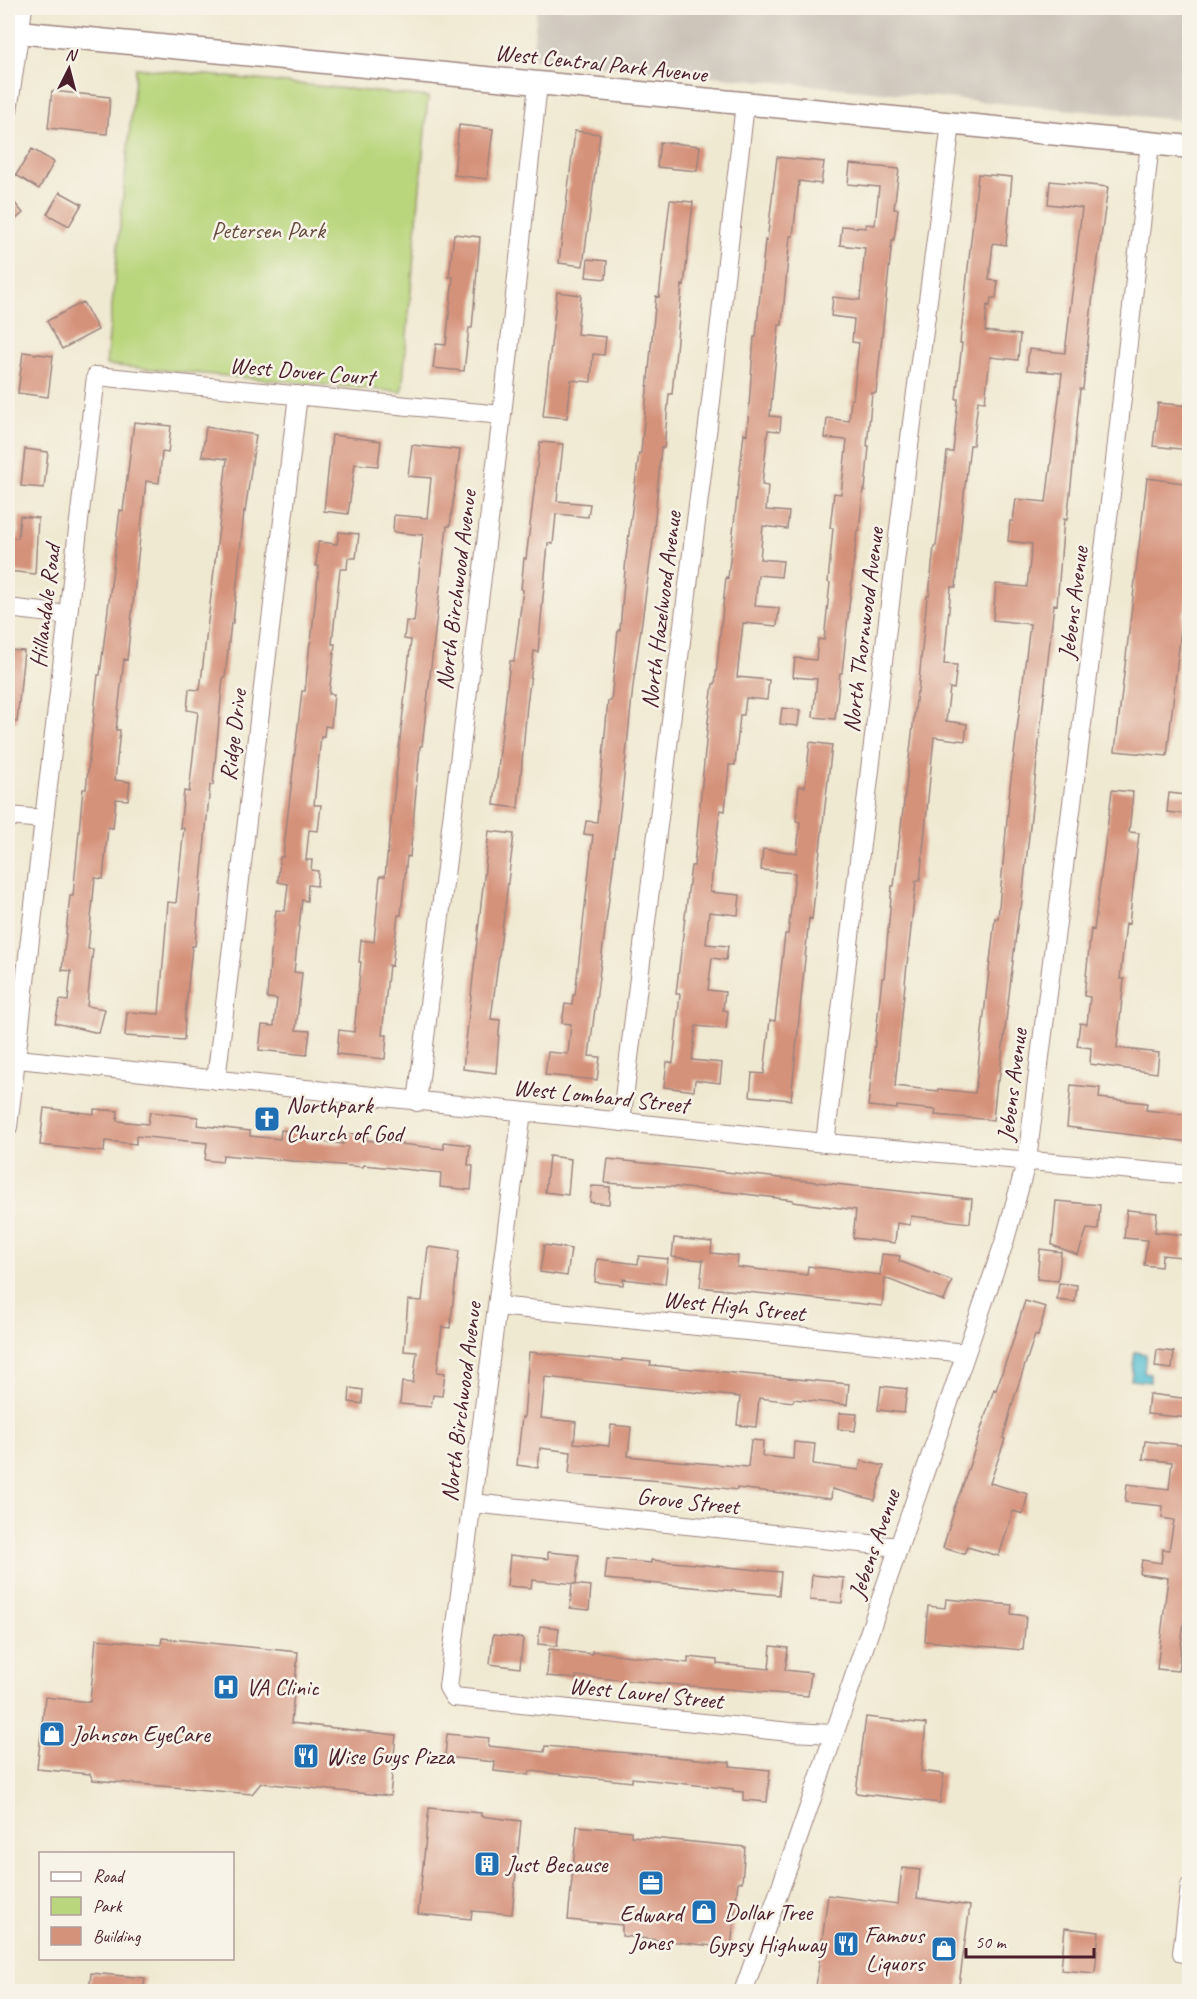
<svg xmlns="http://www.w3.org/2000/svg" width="1197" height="1999" font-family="Caveat,sans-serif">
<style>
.industrial{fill:#cbc2b8}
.green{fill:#b9d67d;stroke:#827a54;stroke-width:1.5}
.water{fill:#55bfd1;stroke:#506f7e;stroke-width:1.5}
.building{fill:#d5927a}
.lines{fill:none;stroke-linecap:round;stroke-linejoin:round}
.minor-casing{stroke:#9d847e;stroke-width:20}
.tertiary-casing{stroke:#9d847e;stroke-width:25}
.minor{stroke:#fff;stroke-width:18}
.tertiary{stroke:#fff;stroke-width:22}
.labels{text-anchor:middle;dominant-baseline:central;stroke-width:5;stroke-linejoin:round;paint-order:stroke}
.street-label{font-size:24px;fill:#4a1f2b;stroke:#f7f3e8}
.park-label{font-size:24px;fill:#664d40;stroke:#f7f3e8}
.poi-label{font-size:24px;fill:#4a1f2b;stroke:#f7f3e8;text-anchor:start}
</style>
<rect width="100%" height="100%" fill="#f7f3e8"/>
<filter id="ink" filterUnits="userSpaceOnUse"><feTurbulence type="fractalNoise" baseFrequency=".0167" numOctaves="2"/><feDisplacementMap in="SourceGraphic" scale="12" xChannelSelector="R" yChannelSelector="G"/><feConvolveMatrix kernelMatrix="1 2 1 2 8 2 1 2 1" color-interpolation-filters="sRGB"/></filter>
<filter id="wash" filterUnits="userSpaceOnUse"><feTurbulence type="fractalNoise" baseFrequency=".008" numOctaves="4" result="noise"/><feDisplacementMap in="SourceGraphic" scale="24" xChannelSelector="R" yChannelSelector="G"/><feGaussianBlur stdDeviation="1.35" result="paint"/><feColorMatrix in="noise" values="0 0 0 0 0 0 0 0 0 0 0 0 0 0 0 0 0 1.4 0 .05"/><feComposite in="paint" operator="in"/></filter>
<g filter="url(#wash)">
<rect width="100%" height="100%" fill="#f0e9d2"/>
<path class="industrial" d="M537,8h652v113l-657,-62z"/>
<path class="green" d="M136,68l292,29 -26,295 -296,-27z"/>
<path class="water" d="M1135,1352l11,2 -2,18 6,1v9l-19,-2z"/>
<g id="blocks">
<path class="building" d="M52,91l58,6 -3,37 -59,-6z
M459,125l34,4 -6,50 -33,-4z
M575,131l25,3 -17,132 -24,-3z
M660,142l40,4 -3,25 -40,-4z
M32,149l22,13 -15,27 -23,-14z
M777,157l47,5 -3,22 -22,-3 -6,55h-3l-8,89h-3l-9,91 11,1 -1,14 -12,-1 -6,55 6,1 -2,24 23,2 -2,17 -24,-3 -3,33 23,2 -2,16 -23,-2 -3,31 24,2 -2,18 -34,-3 -6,54 32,3 -2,20 -21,-2 -2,17h-4l-5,50h-6l-4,46 -5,-1 -10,82 30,3 -2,20 -29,-3 -3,32 22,2 -2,14 -14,-2 -4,32 17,2 -2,18 5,1 -2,18 -30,-3 -4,34 30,3 -2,20 -25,-3 -1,11 -30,-4 3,-25 6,1 7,-69h-4l15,-128h3l14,-145 5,-37h2l11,-107 2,1 16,-145 3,1 7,-97h2l9,-97 2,1z
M850,164l49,5 -5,40h4l-4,31h-2l-16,153h-4l-5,53h2l-4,44h-2l-4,41h-2l-15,142h-2l-5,46 -22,-2 4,-38 -24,-2 2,-19 21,2 2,-21 6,1 6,-57 -2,-1 5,-54h-3l4,-35 7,1 6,-54 -22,-2 2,-20 22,3 2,-22h2l6,-56 -7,-1 2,-23 -23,-3 2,-19 27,3 5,-52 -25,-3 2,-19 24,2v-4l9,1 4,-38 -31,-3z
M978,174l34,3 -6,68 -13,-2 -4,37 9,1 -2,17h-5l-1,8 -3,-1 -2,26 35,4 -2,25 -28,-3 -5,45 -7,-1 -5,44h-3l-7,58 -7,84h-5l-7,77 13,1 -3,24 -4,-1 -4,33 21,3 -2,17 -31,-4 -14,144h-4l-10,93 -11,112 43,5v-2l37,4 20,-175h3l12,-131 20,-163 -37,-4 3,-36 31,3 5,-43 -24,-3 2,-20h3l3,-22 30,3 16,-129 -35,-3 2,-21 36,4 17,-145 -34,-4 2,-23 58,6 -16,116 -9,86h-3l-8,87 -5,44 -3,-1 -7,86 -3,-1 -33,305h-2l-20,172h-2l-4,39 -58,-5 1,-5 -39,-4v3l-29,-3 14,-128h2l8,-92h2l23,-194h1l9,-96h2l5,-50h2l11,-94h6l5,-53h-2l6,-56h-2z
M60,192l22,12 -13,22 -22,-12z
M8,195l15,18 -15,13z
M670,200l23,2 -9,84 -2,-1 -10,109h-3l-5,54h-3l-8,93 -20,145 -11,110 -33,260 11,1 -3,23 -52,-5 3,-23 20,2 3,-30 -9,-1 3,-19 7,1 1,-10h2l18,-160 -9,-1 2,-13 11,1 11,-121h3l7,-71h2l6,-72 13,-105h2l15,-157 3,1z
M454,234l26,3 -8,91h-3l-5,43 -31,-3 3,-24 10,1 7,-68h-4z
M588,259l19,2 -1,18 -20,-2z
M557,292l24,3 -4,39 29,3 -2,18 -11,-1 -2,28 -20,-2 -4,38 -24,-2z
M83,302l15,28 -36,19 -15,-28z
M23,352l30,4 -5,41 -30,-4z
M1158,403l32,3v44l-37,-4z
M134,422l37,4 -3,27 -6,-1 -3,31 -13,-2 -19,179 -3,-1 -8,71h4l-5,50 15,2 -2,18 -12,-1 -3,29 -5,-1 -5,52 -8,-1 -7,71h5l-6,57 18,3 -6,24 -44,-10 5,-23 8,1 3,-30 -9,-1 8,-74h3l10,-107h3l12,-114h2l20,-165 3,1z
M206,427l50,8 -11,77 -1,-1 -11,112h-2l-6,54h-2l-10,108h-3l-15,161h-3l-7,70 -1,24 -59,-4 2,-24 32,2 9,-112 8,1 8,-75h-4l4,-37 5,1 9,-80 -11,-2 2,-21 11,1 27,-231 -25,-3z
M332,435l49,6 -3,25 -23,-2 -7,50 -24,-3z
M540,442l23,2 -6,57 33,3 -2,13 -32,-3 -3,30 -5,-1 -10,109 -4,-1 -7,54 -9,103 -24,-3 16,-144h4l9,-71 -2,-1 3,-31 2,1z
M412,445l48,5 -10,76h-3l-25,220h-2l-10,111 -3,-1 -6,59h-3l-6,51 -3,-1 -7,70h5l-2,24 -48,-5 2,-24 15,2 7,-70h-2l2,-22 13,2 6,-66h5l26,-236 -7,-1 2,-18 8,1 9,-87 -30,-3 1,-17 33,3 4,-40 -23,-2z
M25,449l23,3 -4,36 -23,-2z
M1147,478l43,6v90l-5,37h-2l-16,145 -52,-5z
M20,516l18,2 -3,56 -27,-3 2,-34 8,1z
M339,532l20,2 -3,24h-8l-1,11h-7l-8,75h3l-6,50h5l-3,33 -6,-1 -1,11 -3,-1 -7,69h7l-3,26 -9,-1 -3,30h6l-1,10 7,1 -1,15 -9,-1 -1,16 -5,-1 -8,72 8,1 -6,57 14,1 -3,24 -48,-5 3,-25 12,1 3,-27 -10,-1 4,-46 5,-42 9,1 3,-27 -10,-2 2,-25h3l19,-166h3l5,-49h1l8,-76h-3l2,-24 19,2z
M8,650l16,1 -7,71 -9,-1z
M782,708l18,2 -2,16 -18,-2z
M810,742l22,3 -20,174 -3,-1 -18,182 -41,-4 2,-23 12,1 6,-54 5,1 10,-87h3l7,-61 -34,-3 2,-21 34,4 3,-31 -4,-1 3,-35 6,1z
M1112,790l21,2 -4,40 10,1 -10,91 -3,-1 -6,56h4l-7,69 42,5 -2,20 -67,-9 1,-16 -14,-2 3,-23 7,1 3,-27 -6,-1 7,-67 3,1z
M1169,793l17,2 -2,19 -17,-2z
M489,831l25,3 -23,185 9,1 -4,53 -33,-4z
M1071,1085l29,3 -1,10 48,5 -1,7 44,5v27l-123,-15z
M44,1108l50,6v-5l24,2 -1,10 31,3 2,-12 48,5 -1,8 53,6v5l30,3 1,-9 27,3 -1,8 36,3 1,-11 23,2 -1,5 78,9v-7l26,3 -2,20 5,1 -2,24 -31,-3 1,-14 -77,-8 -1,2 -140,-12 -1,7 -17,-2 2,-17 -71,-7v8l-31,-3 -1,11 -64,-7z
M549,1156l22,3 -3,36 -23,-3z
M608,1159l364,40 -2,24 -59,-7 -1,9 -13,-2 -2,20 -42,-5 3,-28 -63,-8v-2l-57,-7 -60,-6 -71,-4z
M592,1186l18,1 -1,17 -19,-2z
M1056,1201l44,4 -2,25 -11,-1 -9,26 -26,-10z
M1127,1210l30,3 -2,19 30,3 -3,22 -20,-2 -1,12 -17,-2 3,-25 -23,-2z
M674,1238l38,4 -1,11 27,3 -1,11 70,8 1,-9 72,9 2,-21 18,2 -1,5 53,20 -8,20 -59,-23 -3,28 -182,-19 3,-27 -31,-3z
M544,1245l27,4 -4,27 -27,-4z
M428,1247l31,4 -9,77 -8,-1 -5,45 8,1 -3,23 -9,-1 -2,12 -31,-3 2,-22 11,1 4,-31 -13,-1 4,-51 14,1z
M1040,1249l21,3 -3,29 -21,-2z
M639,1256l29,3 -3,25 -42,-5v6l-28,-3 2,-23 41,5z
M1059,1283l18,2 -2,17 -18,-2z
M1025,1301l21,6 -8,29 -3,-1 -20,60 -12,43 2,1 -15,44 38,11 -5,20 -10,-3 -14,45 -32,-9 -3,7 -21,-6 11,-37h-1l11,-29 30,-93 2,1 16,-46z
M1157,1350l17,2 -2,17 -17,-2z
M529,1352l93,9v-2l29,3 -1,3 199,19 -2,21 -53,-6 -1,3 -34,-4 -3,29 -19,-2 3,-28 -195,-20 -4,41 35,4 -2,21 35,3 2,-21 20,2 -3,29 37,4 83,7 3,-27 12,1 -1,15 31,3 1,-17 21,2 -2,20 46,6 2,-9 23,5 -9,34 -43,-11 -1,10 -94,-11v2l-74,-9 -94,-7 2,-22 -31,-4 -2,20 -21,-3 5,-48 2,1z
M881,1386l26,3 -3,24 -26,-3z
M350,1388l13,2 -1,14 -13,-2z
M1149,1394l41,5v19l-43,-4z
M839,1413l18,1 -2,17 -17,-2z
M1145,1441l45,5v125l-12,100 -21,-2 11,-91 -28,-4 2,-14 19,3 2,-14 6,1 5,-30 -12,-2 1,-12 -38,-4 2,-18 42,5 3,-27 -29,-3z
M548,1552l31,3 -3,29 -44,-4 -1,8 -24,-2 3,-31 38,4z
M607,1559l44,4v-3l130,12 -2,23 -174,-16z
M812,1575l32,3 -2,25 -32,-3z
M572,1584l19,2 -2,24 -19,-2z
M946,1599l66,6 -1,9 15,2 -3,34 -98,-9 3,-35 17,2z
M540,1626l19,2 -2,18 -19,-2z
M493,1635l30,3 -3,30 -30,-4z
M162,1638l136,14 -7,71 105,12 -6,61 -129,-13 -9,11 -159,-14 -3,-6 -53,-5 8,-72 45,5 6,-63 65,6z
M771,1646l17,2 -3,22 26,3 -3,23 -232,-20v3l-29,-3 2,-27 43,5v-3l96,12v-6l29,3v4l52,5z
M866,1717l60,7 -5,47 23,3 -4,29 -84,-10z
M447,1734l42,4 -1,8 56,6 1,-6 96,8 89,8v4l40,4 -3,32 -24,-2v-8l-10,-1v-2l-101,-11v4l-102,-11 -1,4 -35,-4 1,-9 -50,-5z
M429,1808l52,5v3l40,5 -9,93 -40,-3 -1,8 -53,-5z
M577,1826l54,5v5l114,11 -3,35h-4l-7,66 -109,-12v-11l-54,-5z
M902,1868l18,2 -3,28 53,8 -12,86h-104l-38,-5 12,-92 70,9z
M1065,1928l34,4 -4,41 -34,-3z
M91,1973l54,5 -2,14h-54z"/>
</g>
</g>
<g filter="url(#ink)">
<use href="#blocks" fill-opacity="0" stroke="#9d847e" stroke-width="1.5"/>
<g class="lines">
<g class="minor-casing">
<path id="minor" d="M8,111l15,-103
M8,608l60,7
M8,816l36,3
M8,1058l817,85 365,32
M216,1080l82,-685
M417,1102l85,-687 36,-331
M522,1112l-74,575 6,10 336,35 44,2
M621,1122l90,-721 34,-297
M8,1127l88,-751 406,39
M825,1143l84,-697 42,-322
M497,1306l469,47
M472,1503l427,44
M1190,1886l-8,67 8,1
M743,1992l50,-139 211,-610 23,-83 87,-690 36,-327"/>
</g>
<g class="tertiary-casing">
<path id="tertiary" d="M8,31l1182,116"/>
</g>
<use href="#minor" class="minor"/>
<use href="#tertiary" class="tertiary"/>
</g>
</g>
<defs>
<g id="church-square" transform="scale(1.35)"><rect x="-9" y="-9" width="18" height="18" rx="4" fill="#1f6fb2" stroke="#f7f3e8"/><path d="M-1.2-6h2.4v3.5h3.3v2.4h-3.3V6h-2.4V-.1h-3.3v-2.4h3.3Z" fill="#fff"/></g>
<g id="hospital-square" transform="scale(1.35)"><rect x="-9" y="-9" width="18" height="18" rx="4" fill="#1f6fb2" stroke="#f7f3e8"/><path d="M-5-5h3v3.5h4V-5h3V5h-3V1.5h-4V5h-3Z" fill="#fff"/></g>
<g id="shop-square" transform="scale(1.35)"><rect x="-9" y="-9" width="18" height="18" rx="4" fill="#1f6fb2" stroke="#f7f3e8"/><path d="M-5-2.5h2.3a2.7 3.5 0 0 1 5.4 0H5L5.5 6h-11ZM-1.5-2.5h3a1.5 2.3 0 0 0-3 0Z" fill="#fff"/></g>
<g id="restaurant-square" transform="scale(1.35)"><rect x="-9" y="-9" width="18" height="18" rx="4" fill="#1f6fb2" stroke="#f7f3e8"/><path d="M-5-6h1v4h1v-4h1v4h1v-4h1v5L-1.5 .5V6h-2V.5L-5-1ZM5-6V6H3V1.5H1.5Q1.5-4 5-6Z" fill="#fff"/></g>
<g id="building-square" transform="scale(1.35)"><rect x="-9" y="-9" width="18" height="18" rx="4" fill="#1f6fb2" stroke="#f7f3e8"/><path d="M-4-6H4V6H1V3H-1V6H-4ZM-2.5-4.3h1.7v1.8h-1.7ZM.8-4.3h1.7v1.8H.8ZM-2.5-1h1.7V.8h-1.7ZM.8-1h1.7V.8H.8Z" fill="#fff"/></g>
<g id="office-square" transform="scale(1.35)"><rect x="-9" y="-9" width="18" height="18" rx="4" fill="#1f6fb2" stroke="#f7f3e8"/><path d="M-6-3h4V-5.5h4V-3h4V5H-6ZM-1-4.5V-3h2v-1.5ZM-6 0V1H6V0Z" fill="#fff"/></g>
</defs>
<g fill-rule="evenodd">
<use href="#church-square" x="267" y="1119"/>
<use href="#hospital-square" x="226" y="1687"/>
<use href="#shop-square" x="52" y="1734"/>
<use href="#restaurant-square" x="306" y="1756"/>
<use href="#building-square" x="487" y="1864"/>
<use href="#office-square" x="651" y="1883"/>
<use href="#shop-square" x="704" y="1912"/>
<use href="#restaurant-square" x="846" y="1944"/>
<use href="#shop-square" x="944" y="1949"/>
</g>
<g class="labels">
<g class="street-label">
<text transform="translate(601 63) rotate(6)">West Central Park Avenue</text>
<text transform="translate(302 371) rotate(5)">West Dover Court</text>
<text transform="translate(456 590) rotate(-83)">North Birchwood Avenue</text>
<text transform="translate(1073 603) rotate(-83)">Jebens Avenue</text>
<text transform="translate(45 606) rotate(-83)">Hillandale Road</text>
<text transform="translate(661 610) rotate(-83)">North Hazelwood Avenue</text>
<text transform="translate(863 630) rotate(-83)">North Thornwood Avenue</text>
<text transform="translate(233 735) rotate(-83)">Ridge Drive</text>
<text transform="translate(1012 1085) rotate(-83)">Jebens Avenue</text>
<text transform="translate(601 1096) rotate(6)">West Lombard Street</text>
<text transform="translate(734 1306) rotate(6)">West High Street</text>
<text transform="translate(461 1402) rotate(-83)">North Birchwood Avenue</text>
<text transform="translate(688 1501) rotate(6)">Grove Street</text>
<text transform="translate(874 1544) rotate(-71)">Jebens Avenue</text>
<text transform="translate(646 1693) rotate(6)">West Laurel Street</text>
</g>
<g class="park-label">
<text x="268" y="230">Petersen Park</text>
</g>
<g class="poi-label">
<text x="286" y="1105">Northpark<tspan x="286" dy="28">Church of God</tspan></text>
<text x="246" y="1687">VA Clinic</text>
<text x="72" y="1734">Johnson EyeCare</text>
<text x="326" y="1756">Wise Guys Pizza</text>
<text x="506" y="1864">Just Because</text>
<text x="724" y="1912">Dollar Tree</text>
<text x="651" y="1914" text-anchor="middle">Edward<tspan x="651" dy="28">Jones</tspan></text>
<text x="924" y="1935" text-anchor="end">Famous<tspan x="924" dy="28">Liquors</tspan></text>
<text x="826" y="1944" text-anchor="end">Gypsy Highway</text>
</g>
</g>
<rect width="1197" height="1999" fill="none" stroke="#f7f3e8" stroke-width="30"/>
<rect x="39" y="1852" width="195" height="108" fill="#f7f3e8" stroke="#b29e9c" stroke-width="1.5"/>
<rect x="51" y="1872" width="30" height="9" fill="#ffffff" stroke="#b29e9c" stroke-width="1.5"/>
<text x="93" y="1882" font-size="18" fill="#4a1f2b">Road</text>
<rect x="51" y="1897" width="30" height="18" fill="#b9d67d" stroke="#b29e9c" stroke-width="1.5"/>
<text x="93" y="1912" font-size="18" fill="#4a1f2b">Park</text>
<rect x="51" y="1927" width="30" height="18" fill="#d5927a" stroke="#b29e9c" stroke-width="1.5"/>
<text x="93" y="1942" font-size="18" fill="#4a1f2b">Building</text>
<g transform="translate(69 69) rotate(6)" stroke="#f7f3e8" stroke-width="4.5" paint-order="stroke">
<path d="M0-4.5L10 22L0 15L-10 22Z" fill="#4a1f2b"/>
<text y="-9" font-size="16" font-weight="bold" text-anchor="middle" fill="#4a1f2b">N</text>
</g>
<path d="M966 1948v9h128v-9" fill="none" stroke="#4a1f2b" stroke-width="3"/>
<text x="975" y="1948" font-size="18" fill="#4a1f2b" stroke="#f7f3e8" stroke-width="4.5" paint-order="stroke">50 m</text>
</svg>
